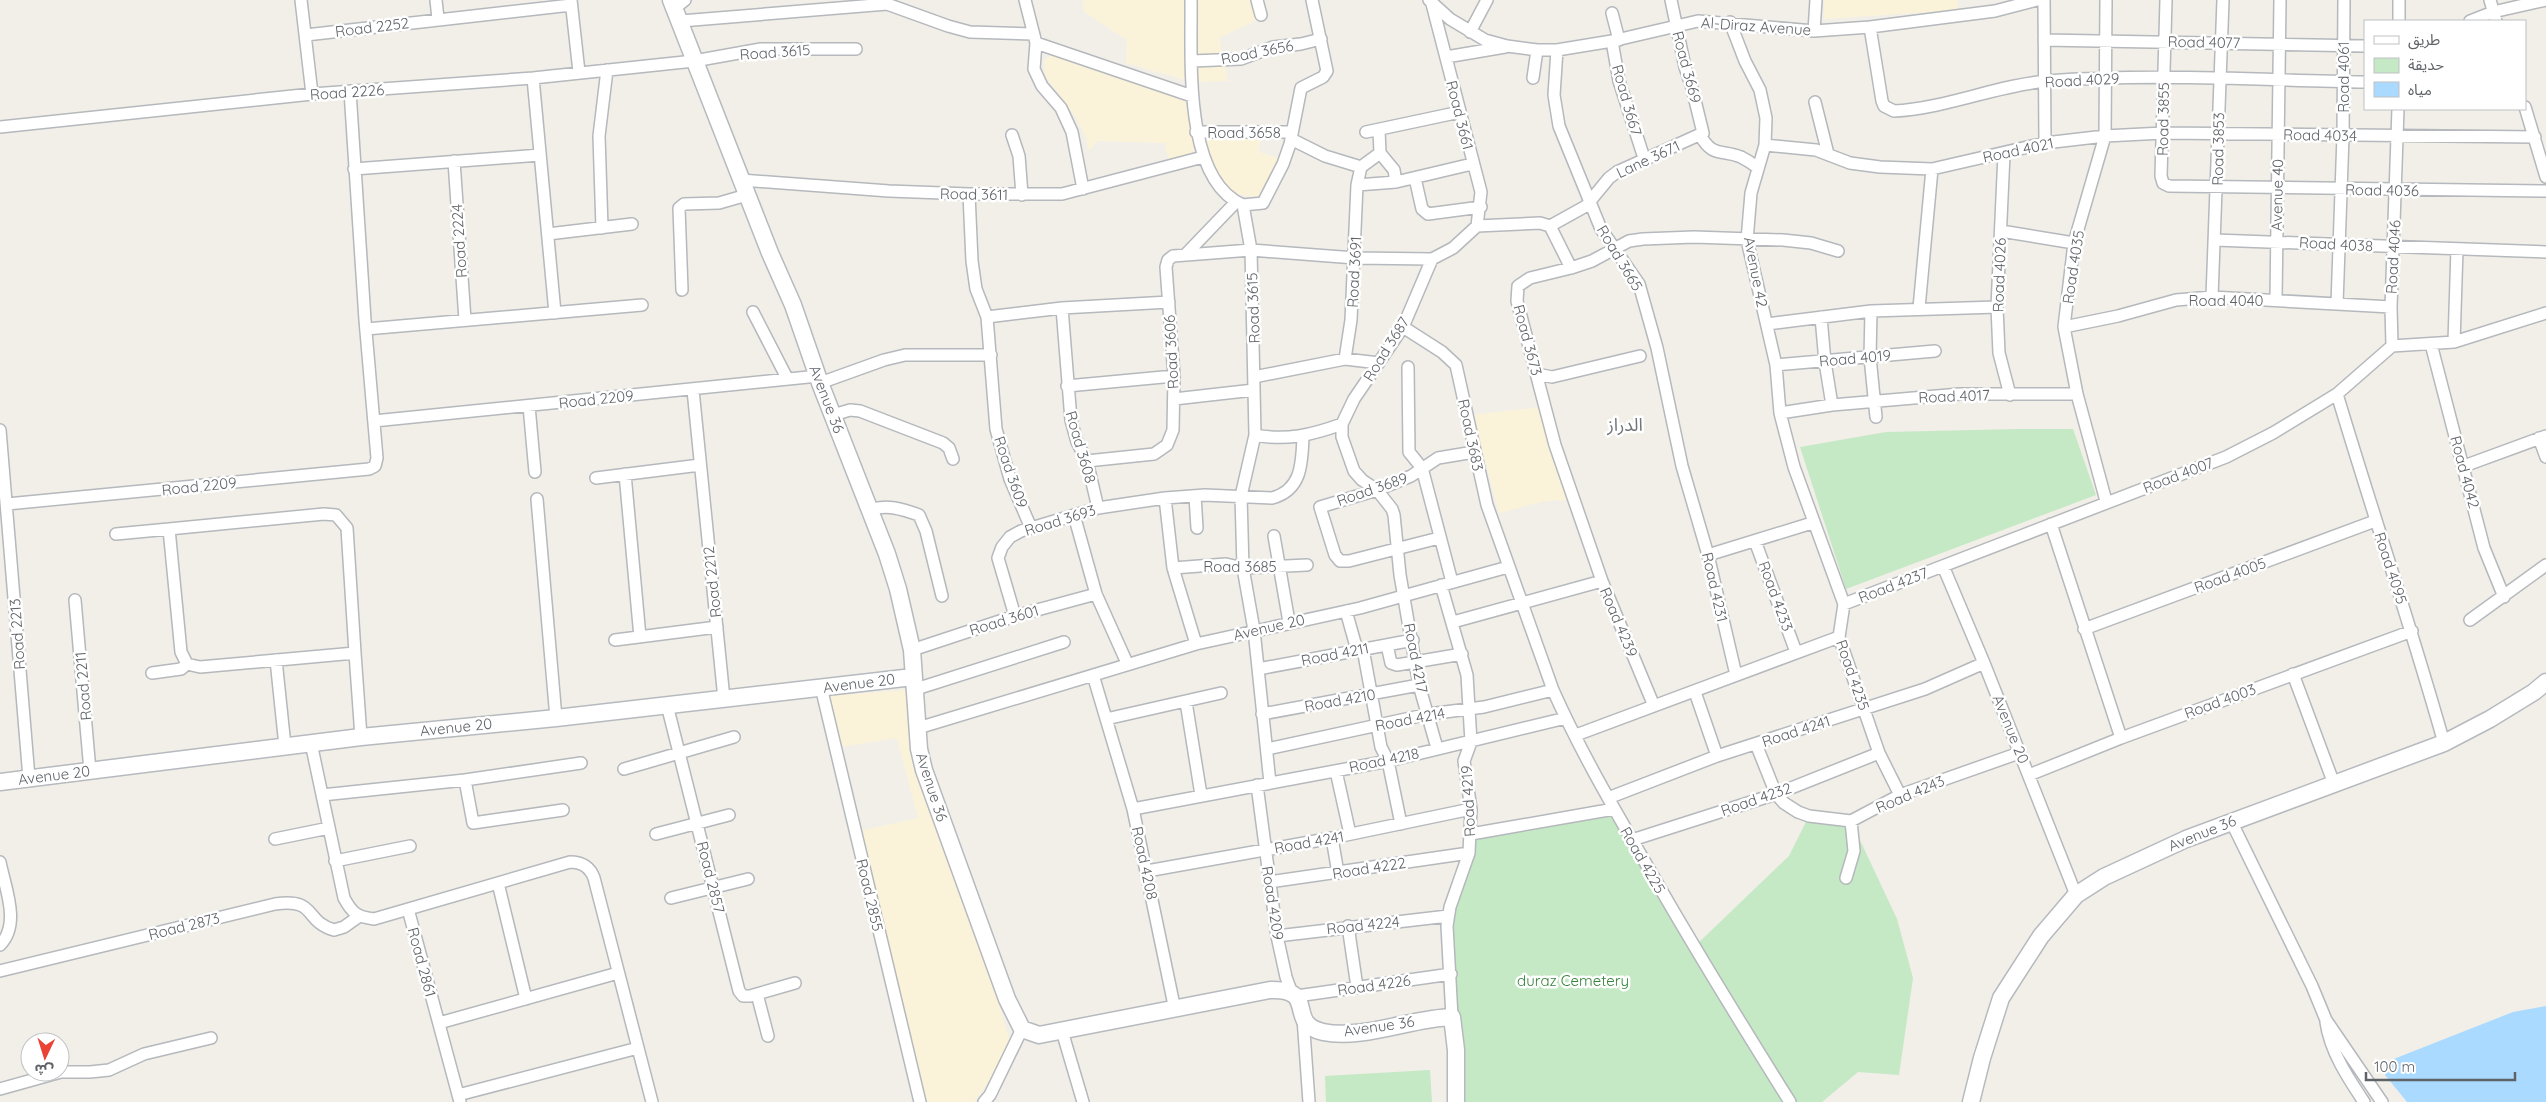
<svg xmlns="http://www.w3.org/2000/svg" width="2546" height="1102" font-family="Quicksand,'Noto Sans Arabic',sans-serif">
<style>
.green{fill:#c5e8c5}
.sand{fill:#fbf3d9}
.water{fill:#aadaff}
.lines{fill:none;stroke-linecap:round;stroke-linejoin:round}
.street-casing{stroke:#b5b8bc;stroke-width:14}
.secondary-casing{stroke:#b6babf;stroke-width:19}
.street{stroke:#fff;stroke-width:11}
.secondary{stroke:#fff;stroke-width:16}
.labels{text-anchor:middle;dominant-baseline:central;stroke-width:5;stroke-linejoin:round;paint-order:stroke}
.street-label{font-size:15px;fill:#5f6368;stroke:#fff}
.park-label{font-size:15px;fill:#348238;stroke:#fff}
.quarter-label{font-size:18px;fill:#70757a;stroke:#fff}
</style>
<rect width="100%" height="100%" fill="#f1efe8"/>
<path class="green" d="M2019,429h54l23,66 -250,94 -46,-142 86,-15z
M1614,809l80,138 95,-91 20,-40 42,5 46,98 16,59 -14,97 -41,-3 -36,30h-362l-12,-186 23,-82z
M1430,1070l2,32h-106l-1,-26z"/>
<path class="sand" d="M1083,0h171l5,19 -40,19 9,43 -36,1 -66,-19 1,-23 -43,-28z
M1824,0h133l2,10 -135,9z
M1053,55l126,40 7,5 10,45 -6,11 -22,3 -3,-16 -68,-2 -8,10 -3,-14 -11,-21 -30,-40 -1,-16z
M1204,135h57l-2,17 25,8 -22,37c-7,-1 -17,0 -24,-3 -22,-11 -28,-37 -34,-59z
M1542,407l27,93 -24,1 -46,12 -26,-98z
M906,690l106,359 -38,53h-48l-71,-270 63,-14 -21,-80 -56,9 -11,-51z"/>
<path class="water" d="M2546,1006v96h-139l-22,-27 1,-13 127,-50z"/>
<g class="lines">
<g class="street-casing">
<path id="street" d="M301,0l11,94
M436,0l2,19
M571,0l8,72
M1025,0l11,43 -2,26 8,17 19,22 11,24 11,57
M1191,0c1,55 -9,179 52,205l8,45 4,185 -14,61 2,72 11,62 16,153
M1257,0l4,15
M1429,0l21,19 35,21 22,6 30,4h20l55,-9 86,-20 116,10 56,-4 125,-16 42,-11
M2044,0l1,143
M2166,0l-5,176 2,7 6,3 377,5
M2399,0v21
M2490,0l6,21
M1432,4l49,188 -4,34
M675,8l10,-8
M1612,13l7,27
M681,21l206,-17 61,22 22,6 63,2
M2470,21l23,-9 53,-12
M1730,22l15,39 15,29 6,28 -1,27 -14,48 -4,47 29,125 4,48 14,54 50,137 -5,33 40,116 21,42
M1870,27l12,74 2,5 10,5c49,-2 104,-26 153,-30 105,-8 212,-1 318,1
M1814,31l2,-31
M1470,32l17,-32
M306,35l265,-30
M2044,40l321,6
M1612,41l7,40 25,77
M1036,43l156,53
M1557,50l-3,45 5,31 42,103 38,55 18,64 25,118 26,89 28,120
M1446,57l59,-10
M1192,61l49,-2 32,-12 28,-3 20,-5
M533,78l22,235
M1533,78l4,-28
M1815,102l13,52
M2525,107l21,70
M0,127l312,-33 221,-16 161,-17 67,-12h95
M1379,130l1,23 14,17 2,12
M1196,132h96
M1366,132l94,-20
M1012,135l7,21 3,39
M1700,135c13,23 21,14 41,22 6,3 12,7 17,11
M1291,139l34,17 36,11
M1765,145l51,5 34,13 30,4 52,2 113,-26 60,-7 58,-3 372,4
M1380,153l-19,14 -4,18 39,-3 76,-18
M2004,154l-7,153 2,46 11,42
M454,161l11,159
M354,169l186,-14
M1415,178l7,31 6,5 53,-7
M741,180l148,11 80,3h93l141,-37
M969,194l3,67 4,28 11,28 9,112 14,50 21,49
M1243,205l20,-2 20,-39 7,-20 11,-56 22,-11 4,-6 -15,-71
M1550,226l36,-20 23,-28 8,-6 86,-39 -11,-45 -7,-21 -14,-67
M602,228l-3,-92 8,-66
M2001,231l73,12
M548,234l84,-10
M2215,240l331,12
M1186,254l50,-52
M682,290l-3,-82 5,-4 35,-1 28,-8
M2212,297l11,-297
M2276,300l4,-300
M2337,304l6,-168 1,-136
M1062,308l9,112 6,22 10,19 11,47
M1919,308l13,-139
M1871,311l-1,46 6,60
M753,312l34,66
M987,317l75,-9 107,-6
M1821,317l4,45 7,43
M1767,324l104,-13 126,-4
M1403,327l39,25 14,13 31,140 66,185c28,63 64,124 99,184 44,77 91,153 138,228
M2064,327l54,-11 58,-16 36,-3 179,10
M366,329l276,-24
M2454,342l3,-93
M2431,344l53,204 20,49
M2392,346l-1,-39 7,-198
M2392,346l62,-4 92,-29
M1345,359l6,-39 6,-135
M1776,365l159,-14
M1408,367l1,85 13,16
M1537,374l15,3 88,-21
M1254,377l91,-18 34,4
M820,383l64,-23 21,-5h86
M1067,386l107,-10
M693,390l31,309
M2337,394c35,117 74,232 107,349
M1174,399l80,-9
M529,406l6,66
M1780,413l52,-8 128,-11h117
M833,415l17,-5 10,1 83,32 6,5 4,11
M374,421l444,-45
M0,430l29,348
M1255,435c31,6 57,0 87,-11
M2539,438l7,19
M1087,461l67,-7 13,-9 6,-15 1,-54 -8,-109 2,-7 5,-4 78,-6 104,8 77,1
M2464,466l82,-30
M1422,468l30,114
M625,474l15,163
M596,478l104,-13
M1195,496l2,32
M1165,498l8,70 23,76
M537,499l19,219
M2106,501l-29,-107 -13,-67 10,-84 31,-107 1,-136
M7,504l362,-35 6,-3 2,-8 -12,-138 -15,-229
M870,510c17,-6 32,-1 49,5l7,16 16,65
M324,514l12,1 11,13 8,125 -155,14 -13,-3 -6,-12 -12,-123z
M1074,515l22,79 31,69
M2051,524l70,214
M116,534l53,-5
M1274,536l15,86
M1439,538l-90,23h-9l-5,-6 -15,-48 57,-17 34,-14 27,-18 36,-6
M1755,541l41,111
M1708,555l104,-32
M1943,566l41,97 92,232
M1173,568l53,-4 17,4 64,-3
M1441,585l26,90 4,67 -7,19 7,48 -2,44 -19,54 -3,19 5,91
M75,600l15,171
M1844,604l382,-147 47,-24 64,-39 55,-48
M1346,611l11,39
M1015,616l-17,-58 4,-11 8,-10 11,-6 77,-23 67,-10 40,-3 67,3c30,-8 30,-35 31,-62
M2470,620l76,-55
M1453,622l149,-41
M2084,629l291,-108
M615,640l102,-13
M1387,645l4,18 6,2 65,-11
M1363,649l18,98 7,14 13,63
M912,650l103,-34 81,-22
M355,653l6,84
M276,660l9,86
M1258,669l155,-29
M152,673l29,-4 6,-5
M2293,674l41,110
M1093,675l40,134 42,201
M821,687l99,415
M916,689l148,-47
M1695,692l22,64
M1186,702l15,93
M667,705l72,286 4,5h7l45,-13
M1654,706l-52,-125 -47,-136 -38,-144 1,-15 12,-8 41,-10 21,-7 37,-20 14,-2 51,-2 89,3 28,3 27,8
M1262,714l157,-29
M1106,719l115,-26
M918,728l278,-84 164,-36 148,-41
M1576,735l263,-98
M311,743l33,155c8,15 13,19 30,21l196,-57c12,0 20,5 24,16l58,224
M1756,744l20,50 8,9 14,9 11,4 42,5 49,-26 119,-42
M1437,748l-18,-63 -19,-110 -6,-60 -2,-6 -15,-19 -15,-10 -8,-9 -12,-34v-13l12,-25 49,-72 29,-68 21,-11 24,-22 63,-3 10,3 21,42
M1267,749l162,-35 55,-7 69,-17
M624,769l110,-32
M1336,771l14,63
M2029,775l92,-37 291,-107
M465,780l8,43 90,-13
M1257,785l20,151 9,41 5,14
M322,795l143,-15 116,-17
M1608,798l109,-42 208,-67 59,-26
M1133,809l255,-48 178,-43
M2231,821l81,165 14,34 56,82
M656,834l73,-19
M1471,834l143,-25
M1332,838l6,35
M275,839l54,-11
M1632,840l144,-46 103,-41
M335,861l75,-15
M0,862c5,26 21,62 0,83
M1147,871l185,-33 139,-29
M1846,878l8,-27 -3,-30
M1269,882l200,-29
M498,883l28,116
M671,898l77,-19
M408,909l52,193
M1348,926l9,61
M1277,936l171,-20
M0,971l275,-67c43,-6 28,17 59,26l10,-3 14,-10
M757,994l11,42
M1297,996l154,-22
M1303,1018l6,84
M2326,1022c4,29 22,56 38,80
M439,1023l179,-50
M1062,1031l21,71
M0,1089l61,-17h29l19,-2 35,-16 67,-16
M458,1095l180,-47
M984,1102l6,-7 32,-66"/>
</g>
<g class="secondary-casing">
<path id="secondary" d="M671,0l99,253 23,52 27,78 67,171 11,35 14,61 7,99 5,21 83,229 15,30 17,6 231,-45c49,-2 15,34 53,42 40,8 89,-14 129,-15l4,33v52
M0,782l361,-45 195,-19 357,-41
M1971,1102l11,-44 19,-60 40,-62 35,-41 28,-18 82,-38 258,-96 46,-24 44,-27 12,-10"/>
</g>
<use href="#street" class="street"/>
<use href="#secondary" class="secondary"/>
</g>
<g class="labels">
<g class="street-label">
<text transform="translate(1756 26) rotate(4)">Al-Diraz Avenue</text>
<text transform="translate(372 27) rotate(-7)">Road 2252</text>
<text transform="translate(2204 42) rotate(1)">Road 4077</text>
<text transform="translate(775 52) rotate(-4)">Road 3615</text>
<text transform="translate(1257 52) rotate(-11)">Road 3656</text>
<text transform="translate(1687 67) rotate(75)">Road 3669</text>
<text transform="translate(2343 77) rotate(-90)">Road 4061</text>
<text transform="translate(2082 80) rotate(-3)">Road 4029</text>
<text transform="translate(347 92) rotate(-4)">Road 2226</text>
<text transform="translate(1627 100) rotate(74)">Road 3667</text>
<text transform="translate(1460 115) rotate(76)">Road 3661</text>
<text transform="translate(2163 119) rotate(-89)">Road 3855</text>
<text x="1244" y="132">Road 3658</text>
<text transform="translate(2320 135) rotate(1)">Road 4034</text>
<text transform="translate(2218 149) rotate(-89)">Road 3853</text>
<text transform="translate(2018 150) rotate(-12)">Road 4021</text>
<text transform="translate(1648 159) rotate(-25)">Lane 3671</text>
<text transform="translate(2382 190) rotate(1)">Road 4036</text>
<text transform="translate(974 194) rotate(1)">Road 3611</text>
<text transform="translate(2277 195) rotate(-89)">Avenue 40</text>
<text transform="translate(459 241) rotate(-94)">Road 2224</text>
<text transform="translate(2336 244) rotate(3)">Road 4038</text>
<text transform="translate(2393 257) rotate(-87)">Road 4046</text>
<text transform="translate(1620 258) rotate(59)">Road 3665</text>
<text transform="translate(2073 267) rotate(-81)">Road 4035</text>
<text transform="translate(1354 272) rotate(-87)">Road 3691</text>
<text transform="translate(1756 272) rotate(79)">Avenue 42</text>
<text transform="translate(1999 275) rotate(-88)">Road 4026</text>
<text x="2226" y="300">Road 4040</text>
<text transform="translate(1253 308) rotate(-92)">Road 3615</text>
<text transform="translate(1528 340) rotate(75)">Road 3673</text>
<text transform="translate(1386 349) rotate(-58)">Road 3687</text>
<text transform="translate(1171 352) rotate(-93)">Road 3606</text>
<text transform="translate(1855 358) rotate(-5)">Road 4019</text>
<text transform="translate(1954 396) rotate(-2)">Road 4017</text>
<text transform="translate(596 399) rotate(-6)">Road 2209</text>
<text transform="translate(827 399) rotate(69)">Avenue 36</text>
<text transform="translate(1471 435) rotate(78)">Road 3683</text>
<text transform="translate(1081 447) rotate(74)">Road 3608</text>
<text transform="translate(1011 472) rotate(71)">Road 3609</text>
<text transform="translate(2465 472) rotate(75)">Road 4042</text>
<text transform="translate(2178 475) rotate(-21)">Road 4007</text>
<text transform="translate(199 486) rotate(-6)">Road 2209</text>
<text transform="translate(1372 489) rotate(-19)">Road 3689</text>
<text transform="translate(1060 520) rotate(-17)">Road 3693</text>
<text x="1240" y="566">Road 3685</text>
<text transform="translate(2391 568) rotate(72)">Road 4095</text>
<text transform="translate(2230 575) rotate(-20)">Road 4005</text>
<text transform="translate(712 582) rotate(-96)">Road 2212</text>
<text transform="translate(1893 585) rotate(-21)">Road 4237</text>
<text transform="translate(1715 587) rotate(77)">Road 4231</text>
<text transform="translate(1776 596) rotate(70)">Road 4233</text>
<text transform="translate(1004 620) rotate(-17)">Road 3601</text>
<text transform="translate(1619 622) rotate(67)">Road 4239</text>
<text transform="translate(1269 627) rotate(-13)">Avenue 20</text>
<text transform="translate(17 634) rotate(-94)">Road 2213</text>
<text transform="translate(1335 654) rotate(-11)">Road 4211</text>
<text transform="translate(1416 658) rotate(79)">Road 4217</text>
<text transform="translate(1853 675) rotate(71)">Road 4235</text>
<text transform="translate(859 683) rotate(-7)">Avenue 20</text>
<text transform="translate(83 686) rotate(-95)">Road 2211</text>
<text transform="translate(1340 700) rotate(-10)">Road 4210</text>
<text transform="translate(2220 701) rotate(-20)">Road 4003</text>
<text transform="translate(1410 719) rotate(-11)">Road 4214</text>
<text transform="translate(456 727) rotate(-6)">Avenue 20</text>
<text transform="translate(2011 729) rotate(68)">Avenue 20</text>
<text transform="translate(1796 731) rotate(-18)">Road 4241</text>
<text transform="translate(1384 760) rotate(-12)">Road 4218</text>
<text transform="translate(54 775) rotate(-7)">Avenue 20</text>
<text transform="translate(932 787) rotate(72)">Avenue 36</text>
<text transform="translate(1910 794) rotate(-23)">Road 4243</text>
<text transform="translate(1756 799) rotate(-19)">Road 4232</text>
<text transform="translate(1468 801) rotate(-93)">Road 4219</text>
<text transform="translate(2202 833) rotate(-22)">Avenue 36</text>
<text transform="translate(1309 842) rotate(-10)">Road 4241</text>
<text transform="translate(1643 860) rotate(60)">Road 4225</text>
<text transform="translate(1145 863) rotate(78)">Road 4208</text>
<text transform="translate(1369 868) rotate(-9)">Road 4222</text>
<text transform="translate(711 877) rotate(76)">Road 2857</text>
<text transform="translate(870 895) rotate(77)">Road 2855</text>
<text transform="translate(1273 903) rotate(81)">Road 4209</text>
<text transform="translate(1363 925) rotate(-6)">Road 4224</text>
<text transform="translate(184 926) rotate(-14)">Road 2873</text>
<text transform="translate(422 962) rotate(75)">Road 2861</text>
<text transform="translate(1374 985) rotate(-8)">Road 4226</text>
<text transform="translate(1379 1026) rotate(-8)">Avenue 36</text>
</g>
<g class="park-label">
<text x="1573" y="980">duraz Cemetery</text>
</g>
<g class="quarter-label">
<text x="1625" y="424">الدراز</text>
</g>
</g>
<rect x="2364" y="20" width="162" height="90" fill="#ffffff" stroke="#bfc1c3"/>
<rect x="2374" y="36" width="25" height="8" fill="#ffffff" stroke="#bfc1c3"/>
<text x="2408" y="45" font-size="15" fill="#5f6368">طريق</text>
<rect x="2374" y="58" width="25" height="15" fill="#c5e8c5" stroke="#bfc1c3"/>
<text x="2408" y="70" font-size="15" fill="#5f6368">حديقة</text>
<rect x="2374" y="82" width="25" height="15" fill="#aadaff" stroke="#bfc1c3"/>
<text x="2408" y="95" font-size="15" fill="#5f6368">مياه</text>
<g transform="translate(45 1057) rotate(184)"><circle r="24" fill="#ffffff" stroke="#bfc1c3"/>
<path d="M0-4L9 19L0 12L-9 19Z" fill="#ea4335"/>
<text y="-8" font-size="14" font-weight="bold" text-anchor="middle" fill="#5f6368">ش</text>
</g>
<path d="M2366 1072v8h149v-8" fill="none" stroke="#5f6368" stroke-width="2.5"/>
<text x="2374" y="1072" font-size="15" fill="#5f6368" stroke="#ffffff" stroke-width="4" paint-order="stroke">100 m</text>
</svg>
